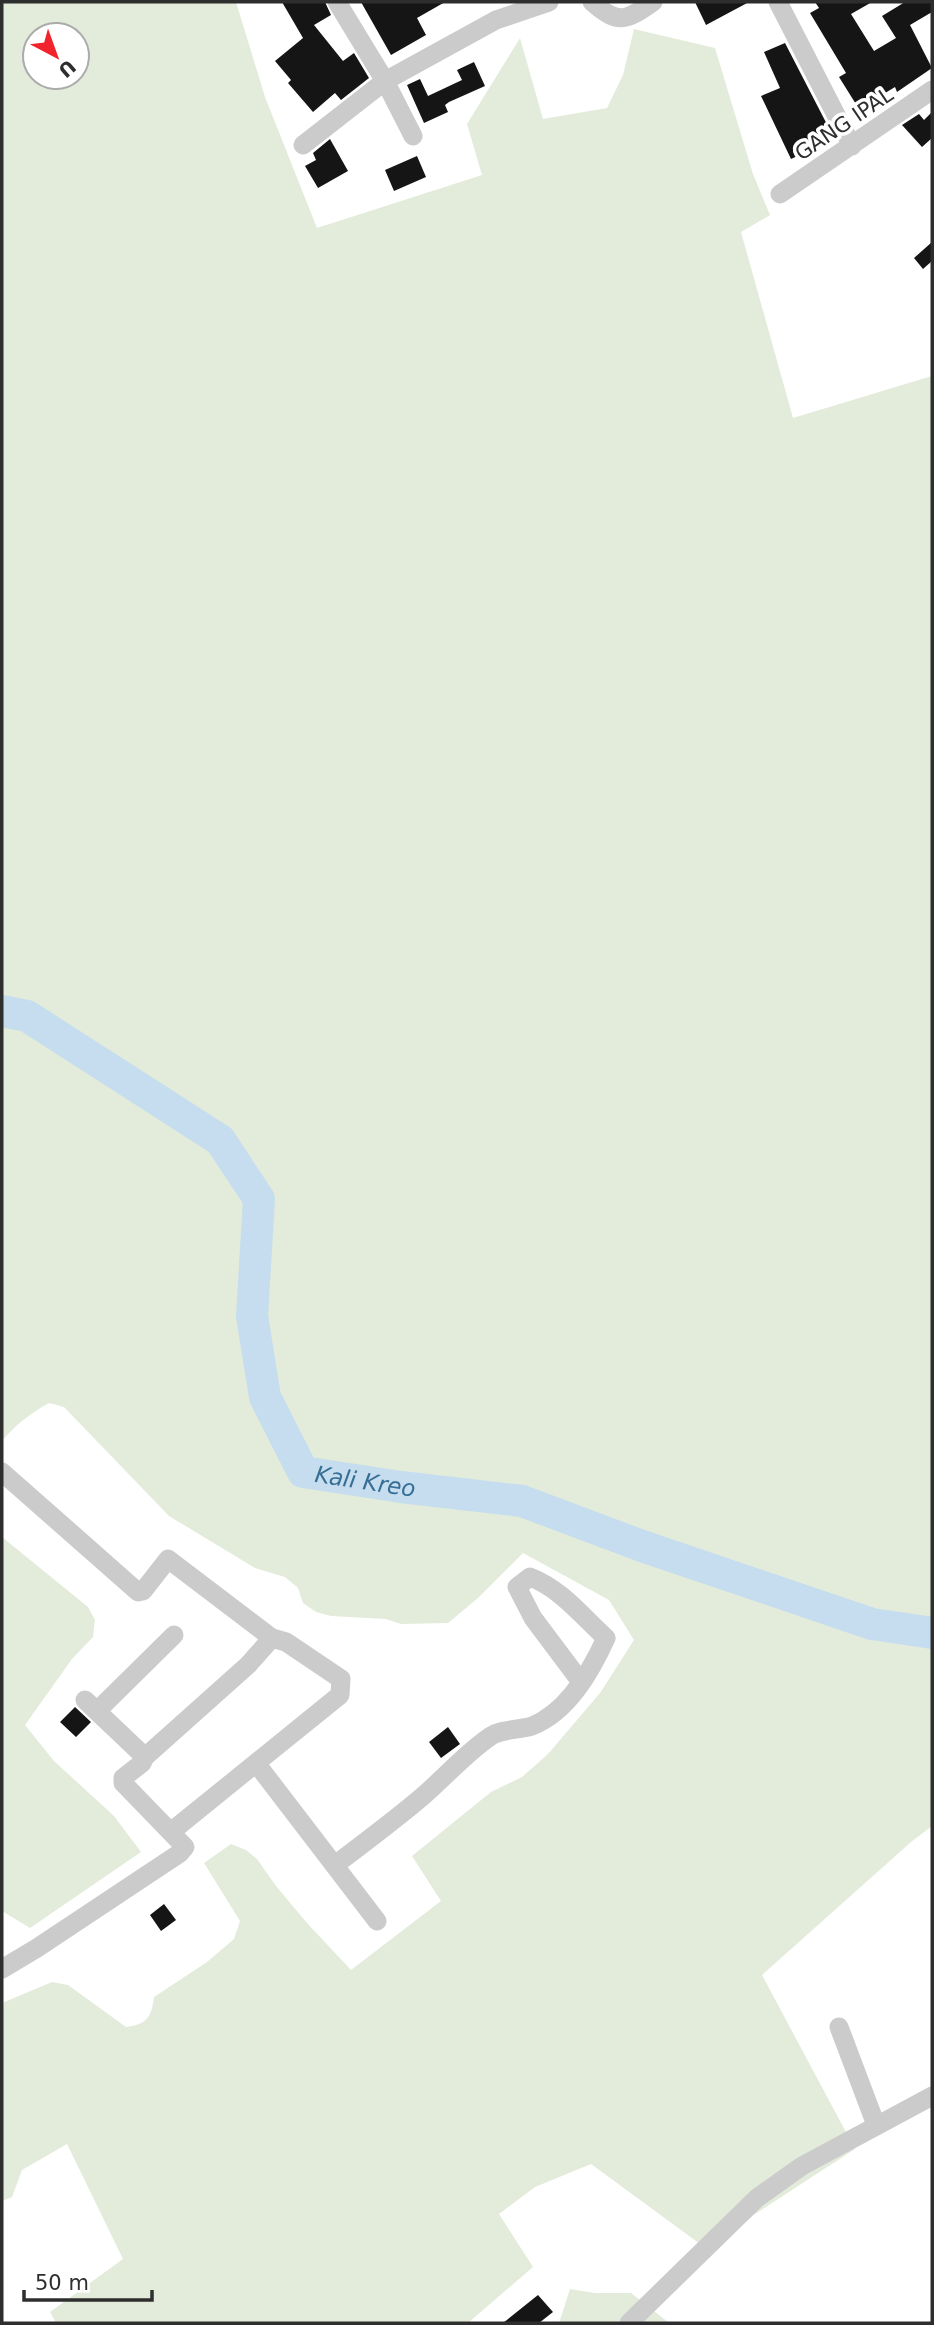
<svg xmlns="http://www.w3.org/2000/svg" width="934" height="2325" font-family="'DejaVu Sans',sans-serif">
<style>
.green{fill:#e3ecda;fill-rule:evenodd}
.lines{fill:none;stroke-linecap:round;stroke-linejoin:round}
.river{stroke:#c5ddee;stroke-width:32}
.building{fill:#151515}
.minor{stroke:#cbcbcb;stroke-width:19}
.labels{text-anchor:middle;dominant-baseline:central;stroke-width:7;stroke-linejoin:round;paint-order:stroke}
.street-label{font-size:21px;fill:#2e2e2e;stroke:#fff}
.water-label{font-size:23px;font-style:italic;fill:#366e95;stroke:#fff}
</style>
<rect width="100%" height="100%" fill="#fff"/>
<path class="green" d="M2,2h234l29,95 52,131 165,-53 -15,-51 53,-86 23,81 64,-11 16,-33 11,-46 81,19 38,126 17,41 -29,17 52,186 139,-42v1450l-21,16 -149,133 93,174 -103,67 -41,36 -120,-88 -56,23 -36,27 34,53 -65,56h-412l-6,-11 73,-53 -56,-115 -45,26 -10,27 -10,4v-198l50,-21 16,3 58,42c21,-3 25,-9 28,-30l53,-35 27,-23 6,-18 -36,-58 27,-19 15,6 11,9 19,27 31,37 44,47 90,-69 -29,-45 79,-64 31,-15 26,-23 52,-61 34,-53 -25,-40 -86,-47 -45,45 -30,25 -47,1 -15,-5 -55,-3 -15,-4 -13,-9 -5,-15 -13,-11 -30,-9 -86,-52 -105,-109 -15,-4c-18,10 -34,22 -47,38zM35,35h42v42h-42z
M2,1537l86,70 7,13 -2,17 -21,22 -47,66 29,36 60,55 27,36 -111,76 -28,-17z
M570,2289l25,4h36l37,29 -109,1z"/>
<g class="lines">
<path class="river" id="s1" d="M2,1011l25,5 193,124 39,59 -7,117 13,81 38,75 98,15 121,14 120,45 230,78 60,9"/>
</g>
<path class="building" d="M282,2h43l6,13 -17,10 29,36 11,-8 15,25 -28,22 -6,-7 -22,19 -25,-29 3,-3 -16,-19 28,-23z
M361,2h84l-28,16 9,17 -35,20z
M695,2h54l-43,23z
M815,2h57l-21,12 23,37 22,-13 -14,-22 23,-14h27v10l-22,13 22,43 -35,24 -2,-5 -36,22 -20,-32 7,-4 -36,-60 9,-5z
M785,43l48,93 -19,8 1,4 -24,11 -30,-63 19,-8 -16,-36z
M474,62l11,24 -36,16 -4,3 3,7 -24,11 -17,-38 13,-6 8,17 34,-16 -5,-10z
M932,112v26l-10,9 -20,-22 17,-11 5,6z
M330,139l18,32 -30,17 -13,-22 11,-6 -3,-7z
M417,156l9,21 -32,14 -9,-21z
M932,242v19l-9,8 -9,-11z
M75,1707l16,15 -15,15 -16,-15z
M448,1727l12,17 -19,14 -12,-16z
M164,1904l12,16 -15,11 -11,-16z
M538,2295l15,17 -14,11h-36z"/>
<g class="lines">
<path class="minor" d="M337,2l48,79 28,55
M592,2c26,23 34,19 61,0
M778,2l74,144
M303,145l82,-64 111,-61 53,-18
M780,194l152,-104
M2,1472l136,120 5,-1 25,-32 104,79 14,4 55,37 -1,16 -168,136
M97,1711l77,-76
M145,1757l103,-92 24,-27
M256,1763l121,158
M335,1865c30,-23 60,-45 88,-69 23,-20 44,-44 68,-60 10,-7 29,-6 41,-10 36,-14 59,-55 74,-88 -25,-23 -45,-49 -76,-61l-13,10 16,31 48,64
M2,1969l35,-21 143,-95 5,-6 -62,-64v-5l19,-15 3,-6 -60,-57
M839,2027l37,98
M629,2323l128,-125 45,-32 130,-70"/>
</g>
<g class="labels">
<g class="street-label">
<text transform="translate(844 124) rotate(-34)">GANG IPAL</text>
</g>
<g class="water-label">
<text stroke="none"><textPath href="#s1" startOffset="672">Kali Kreo</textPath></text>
</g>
</g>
<rect width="934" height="2325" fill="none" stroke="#2e2e2e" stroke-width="7"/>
<g transform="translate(56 56) rotate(139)"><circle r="33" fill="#ffffff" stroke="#ababab" stroke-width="2"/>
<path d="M0-5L12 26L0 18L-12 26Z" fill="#f1232c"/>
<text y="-10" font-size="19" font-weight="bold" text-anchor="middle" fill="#2e2e2e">U</text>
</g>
<path d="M24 2290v10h128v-10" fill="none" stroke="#2e2e2e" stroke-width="3.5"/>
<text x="35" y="2290" font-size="21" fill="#2e2e2e" stroke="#ffffff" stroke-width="5" paint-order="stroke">50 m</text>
</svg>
